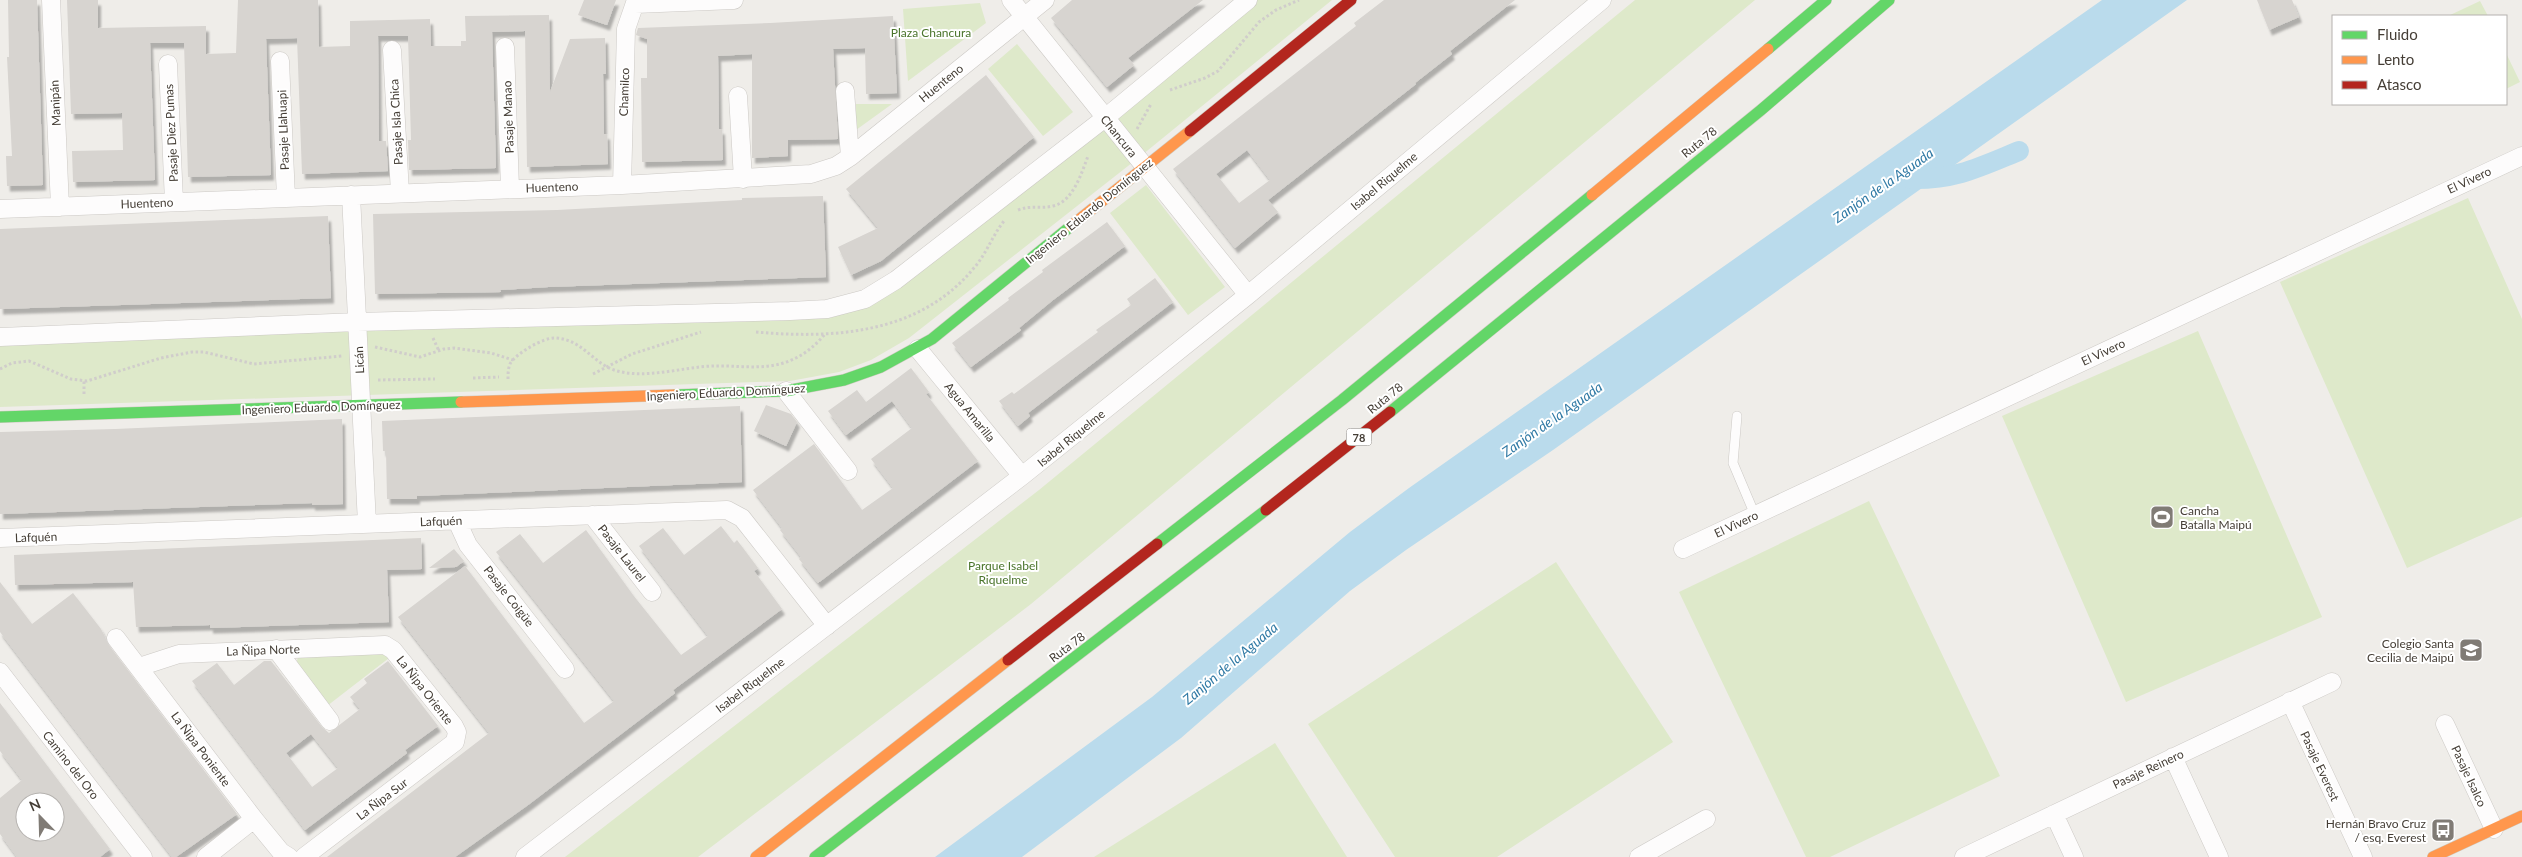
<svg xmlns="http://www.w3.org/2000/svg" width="2522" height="857" font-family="Lato,sans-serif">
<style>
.green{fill:#dee9ca}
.water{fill:#badbec}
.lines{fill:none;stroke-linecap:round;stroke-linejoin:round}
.canal{stroke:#badbec;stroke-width:20}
.building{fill:#d7d4d0;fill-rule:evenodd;filter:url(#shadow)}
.lane-casing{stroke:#ccc9c5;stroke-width:10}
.street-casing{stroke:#ccc9c5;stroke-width:19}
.fast-casing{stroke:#cecac0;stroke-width:12}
.slow-casing{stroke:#cecac0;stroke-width:12}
.jam-casing{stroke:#cecac0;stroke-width:12}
.path{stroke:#d0cdcb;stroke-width:3;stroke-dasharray:2.5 2.5;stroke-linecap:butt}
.lane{stroke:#fdfcfc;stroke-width:9}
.street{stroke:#fdfcfc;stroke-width:18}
.fast{stroke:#63d668;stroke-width:11}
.slow{stroke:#ff974d;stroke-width:11}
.jam{stroke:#b3261e;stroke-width:11}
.labels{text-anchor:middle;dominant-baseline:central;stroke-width:4;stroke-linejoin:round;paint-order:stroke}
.shield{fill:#fff;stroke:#7d7872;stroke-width:1}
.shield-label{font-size:11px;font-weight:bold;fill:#453e36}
.park-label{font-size:12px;fill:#4a742b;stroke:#fff}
.street-label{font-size:12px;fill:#453e36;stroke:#fff}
.poi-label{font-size:12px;fill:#453e36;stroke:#fff;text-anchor:end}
.water-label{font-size:14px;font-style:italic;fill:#317aa5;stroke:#fff}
</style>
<defs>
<filter id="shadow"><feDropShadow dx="3" dy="5.5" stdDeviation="1" flood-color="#0004"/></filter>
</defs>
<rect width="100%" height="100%" fill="#efede9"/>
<path class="green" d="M1255,0h77l-190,155 -233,183 -38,22 -32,12 -49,9 -790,26v-62l355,-14 436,-11 38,-2 39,-11 33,-20z
M1635,0h120l-724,604 -333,253h-133l474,-367z
M2480,1l8,15h-40z
M980,3l6,20 -78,58 -5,-72z
M1017,44l56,68 -30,24 -55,-67z
M2506,53l14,29 -14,7z
M856,104h36l-36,26z
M1146,185l79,102 -37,28 -78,-102z
M2468,198l54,121v198l-115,51 -127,-286z
M2198,331l124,286 -196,85 -124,-286z
M1869,501l131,275 -170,81h-24l-127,-265z
M1556,562l117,180 -176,115h-102l-87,-133z
M383,651l6,7 -62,48 -31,-41 2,-8z
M1275,743l72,114h-253z"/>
<path class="water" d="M2102,0h85l-634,450 -147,100 -56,41 -169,147 -159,119h-87l217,-160 198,-165 59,-44z"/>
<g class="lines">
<path class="canal" d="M1911,179c44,1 69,-12 108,-28"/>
</g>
<path class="building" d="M8,0h29l6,185 -36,1 -1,-30h6l-5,-99h2z
M67,0h31v28l108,-2v28l30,-1 2,-53h80l1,47 31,-1v-25l80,-2 1,27h30v-5h5l-1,-25 84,-1 1,77 20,-53 35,-1 1,36h-3l1,60h3l1,30 -81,3 -2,-136 -33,1 4,136 -87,2 -1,-30h3l-3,-104h-30l1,105h7l2,30 -86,3 -5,-136 -31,1 5,136 -83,2 -4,-134h-34l5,137 -82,2 -1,-31 51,-1 -1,-37 -51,1z
M584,0h32l-9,25 -29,-10z
M1072,0h131l-75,58 6,7 -27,22 -56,-69z
M1384,0h131l-65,51 2,3 -37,29 1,1 -148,116 10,12 -43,36 -62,-79 183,-143 -2,-3zM1247,150l23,30 -31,23 -23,-29z
M2257,0h35l7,17 -30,13z
M893,16l4,77 -31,1 -1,-46 -32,1 5,90 -50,1v16l-36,2v-104l-34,2 1,73h3l1,31 -81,2 -1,-84h6v-39l-11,-4 2,-7 132,-5z
M986,75l48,62 -153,124 -30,14 -13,-28 40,-19 -32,-39z
M823,196l3,81 -278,10 -48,3 1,2 -126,2 -2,-80 184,-4 185,-10v-2z
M328,216l3,82 -331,11v-80z
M1107,222l18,24 -72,54 -34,28 2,2 -50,37 -19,-24 57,-43 -1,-2 35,-26 -1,-2z
M1155,278l18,24 -145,111 2,3 -12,10 -19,-25 13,-9 2,2 84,-62 -2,-2 35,-25 -4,-6z
M911,368l18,24 -3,2 52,67 -160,122 -19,-24 2,-2 -21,-27 2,-2 -29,-38 61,-46 48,66 31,-22 -22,-29 41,-31 -20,-27 -46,34 -18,-24 29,-21 9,12z
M766,405l25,9 6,8 -11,24 -32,-15z
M740,406l2,76 -325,14v3h-30l-1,-48h-3l-1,-30z
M342,419l1,85 -31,1v-2l-312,11v-82l115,-3z
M721,526l13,17 3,-3 21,28 -4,3 28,38 -109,81 2,3 -147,112 -73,52h-128l162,-124 -91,-116 67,-51 119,157 30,-22 -118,-149 24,-18 23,29 43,-33 47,65 48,60 27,-19 -69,-90 24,-18 21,27z
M421,538l1,31 -35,1 2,52 -179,6v-3l-74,2 -3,-45 -118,3 -1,-30z
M454,549l10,12 -8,6 -27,1z
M0,582l32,42 41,-31 28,36 7,15 129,170 -61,43h-4l-172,-225z
M264,661h7l51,66 7,6 31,-24 -10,-12 17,-14 -3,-4 24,-18 50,65 -33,24 2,3 -102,77 -113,-149 25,-18 17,22zM311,734l27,34 -26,19 -26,-34z
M0,703l110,146 -10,8h-83l-17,-23v-36l22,-18 -22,-29zM25,802h30v30h-30z"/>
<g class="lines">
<g class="lane-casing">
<path id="lane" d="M1737,416l-4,47 22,52"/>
</g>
<g class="street-casing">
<path id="street" d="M51,0l9,207
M1011,0l237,295
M635,4l99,-4
M505,47l5,141
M392,50l8,143
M280,61l6,137
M168,64l6,138
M845,91l5,66
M738,96l5,83
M622,185l4,-156 10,-29
M351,195l16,329
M0,209l622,-24 189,-11 25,-8 14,-9 195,-157
M0,337l357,-15 433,-11 37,-2 38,-10 31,-19 209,-162 143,-118
M918,349l104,127
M786,391l62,80
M592,515l60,77
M457,521l11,24 97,124
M0,538l727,-28 15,8 85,108
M1683,549l839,-393
M116,638l138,181 27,33 8,5
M276,649l54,72
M139,667l40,-13 206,-9 8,5 61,76 3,6 -2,10 -151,115
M0,672l143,185
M2290,701l73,156
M2445,724l49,105
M2173,757l46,100
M2054,814l20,43
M206,857l48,-38
M525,857l497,-381 226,-181 354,-295
M1639,857l67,-38
M1964,857l368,-175"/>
</g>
<g class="fast-casing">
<path id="fast" d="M1768,49l58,-49
M675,395l111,-4 58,-11 37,-13 51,-28 139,-113
M1390,412l371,-302 128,-110
M0,417l461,-15
M1157,544l185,-144 250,-205
M815,857l451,-347"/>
</g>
<g class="slow-casing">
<path id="slow" d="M1592,195l176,-146
M1071,226l119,-95
M461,402l214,-7
M756,857l252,-197
M2433,857l89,-41"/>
</g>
<g class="jam-casing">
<path id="jam" d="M1190,131l161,-131
M1266,510l124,-98
M1008,660l149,-116"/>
</g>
<path class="path" d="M1170,90l35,-12 13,-7 41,-49 17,-12 23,-10
M1137,129l14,-25
M1018,210c12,-5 23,-1 35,-4 20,-4 29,-34 35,-50
M756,332c78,7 163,2 217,-63 13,-14 19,-33 31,-48
M433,338l6,13
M375,347l45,10 24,-8 10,-1 37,5 22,7
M0,369l12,-6 17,-2 42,18 16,2 74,-23 31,-6h12l50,12 88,-8
M593,374l39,-20 69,-22
M473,378l26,-1
M508,379c0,-5 0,-10 2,-15 5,-10 34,-27 45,-26 27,1 38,25 59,32 31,10 68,-3 99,-4 25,-1 52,5 76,-5 14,-5 26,-15 36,-27
M378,380l57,-1
M84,394v-13"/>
<use href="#lane" class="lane"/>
<use href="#street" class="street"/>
<use href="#fast" class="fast"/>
<use href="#slow" class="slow"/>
<use href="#jam" class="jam"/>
</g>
<defs>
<g id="stadium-square" transform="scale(1.25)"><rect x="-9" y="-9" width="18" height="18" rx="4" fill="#807b75" stroke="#fff"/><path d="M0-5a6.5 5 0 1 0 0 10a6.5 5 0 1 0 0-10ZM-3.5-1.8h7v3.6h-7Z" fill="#fff"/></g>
<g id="school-square" transform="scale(1.25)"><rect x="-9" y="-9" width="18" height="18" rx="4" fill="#807b75" stroke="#fff"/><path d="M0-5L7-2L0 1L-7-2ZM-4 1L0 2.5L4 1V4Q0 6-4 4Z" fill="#fff"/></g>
<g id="bus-square" transform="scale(1.25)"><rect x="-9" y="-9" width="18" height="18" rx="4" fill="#807b75" stroke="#fff"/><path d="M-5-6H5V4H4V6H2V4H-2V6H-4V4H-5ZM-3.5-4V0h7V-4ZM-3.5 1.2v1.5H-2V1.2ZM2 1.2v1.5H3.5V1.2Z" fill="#fff"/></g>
</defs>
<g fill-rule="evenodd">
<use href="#stadium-square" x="2162" y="517"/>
<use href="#school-square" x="2471" y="650"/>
<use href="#bus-square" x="2443" y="830"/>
</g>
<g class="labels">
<rect class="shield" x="1346.5" y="428.5" width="25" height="17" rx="4"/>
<g class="shield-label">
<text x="1359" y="437">78</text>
</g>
<g class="park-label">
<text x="931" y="32">Plaza Chancura</text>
<text x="1003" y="565">Parque Isabel<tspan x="1003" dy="14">Riquelme</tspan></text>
</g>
<g class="street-label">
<text transform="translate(941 83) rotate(-39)">Huenteno</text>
<text transform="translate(624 92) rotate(-88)">Chamilco</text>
<text transform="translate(55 103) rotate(-93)">Manipán</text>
<text transform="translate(508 117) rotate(-92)">Pasaje Manao</text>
<text transform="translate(396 122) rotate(-93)">Pasaje Isla Chica</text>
<text transform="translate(283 130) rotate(-92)">Pasaje Llahuapi</text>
<text transform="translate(171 133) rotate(-93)">Pasaje Diez Pumas</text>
<text transform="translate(1119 136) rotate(51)">Chancura</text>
<text transform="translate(1699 142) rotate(-39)">Ruta 78</text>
<text transform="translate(2469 180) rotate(-25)">El Vivero</text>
<text transform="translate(1384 181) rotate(-40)">Isabel Riquelme</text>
<text transform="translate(552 187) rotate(-2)">Huenteno</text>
<text transform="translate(147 203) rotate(-2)">Huenteno</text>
<text transform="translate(1089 211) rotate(-39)">Ingeniero Eduardo Domínguez</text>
<text transform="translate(2103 352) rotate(-25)">El Vivero</text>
<text transform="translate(359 360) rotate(-93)">Licán</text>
<text transform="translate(726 392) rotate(-3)">Ingeniero Eduardo Domínguez</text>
<text transform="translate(1385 398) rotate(-39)">Ruta 78</text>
<text transform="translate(321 407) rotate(-2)">Ingeniero Eduardo Domínguez</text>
<text transform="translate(970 412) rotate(51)">Agua Amarilla</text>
<text transform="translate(1071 438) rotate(-39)">Isabel Riquelme</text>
<text transform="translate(441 521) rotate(-2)">Lafquén</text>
<text transform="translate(1736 524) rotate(-25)">El Vivero</text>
<text transform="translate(36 537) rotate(-2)">Lafquén</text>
<text transform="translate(622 553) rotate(52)">Pasaje Laurel</text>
<text transform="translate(509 596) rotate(52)">Pasaje Coigüe</text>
<text transform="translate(1067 647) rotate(-37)">Ruta 78</text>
<text transform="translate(263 650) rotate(-2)">La Ñipa Norte</text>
<text transform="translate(750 685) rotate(-37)">Isabel Riquelme</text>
<text transform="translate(425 690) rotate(52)">La Ñipa Oriente</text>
<text transform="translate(201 749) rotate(53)">La Ñipa Poniente</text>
<text transform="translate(71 765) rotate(52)">Camino del Oro</text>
<text transform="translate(2320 766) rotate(65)">Pasaje Everest</text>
<text transform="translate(2148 769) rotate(-25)">Pasaje Reinero</text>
<text transform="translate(2469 776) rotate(65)">Pasaje Isalco</text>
<text transform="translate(382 799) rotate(-37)">La Ñipa Sur</text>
</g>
<g class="poi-label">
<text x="2180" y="510" text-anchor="start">Cancha<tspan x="2180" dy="14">Batalla Maipú</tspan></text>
<text x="2454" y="643">Colegio Santa<tspan x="2454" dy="14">Cecilia de Maipú</tspan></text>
<text x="2426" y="823">Hernán Bravo Cruz<tspan x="2426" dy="14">/ esq. Everest</tspan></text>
</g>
<g class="water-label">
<text transform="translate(1883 185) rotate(-35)">Zanjón de la Aguada</text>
<text transform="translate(1552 419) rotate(-35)">Zanjón de la Aguada</text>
<text transform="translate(1230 663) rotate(-40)">Zanjón de la Aguada</text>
</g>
</g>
<rect x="2332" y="15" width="175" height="90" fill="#ffffff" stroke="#b5b2af"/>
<rect x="2342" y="31" width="25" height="8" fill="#63d668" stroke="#b5b2af"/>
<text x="2377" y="40" font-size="15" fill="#453e36">Fluido</text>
<rect x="2342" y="56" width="25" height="8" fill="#ff974d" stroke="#b5b2af"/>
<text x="2377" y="65" font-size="15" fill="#453e36">Lento</text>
<rect x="2342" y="81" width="25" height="8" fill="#b3261e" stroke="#b5b2af"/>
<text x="2377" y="90" font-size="15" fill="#453e36">Atasco</text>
<g transform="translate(40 817) rotate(337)"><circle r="24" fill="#ffffff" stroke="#b5b2af"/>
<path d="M0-4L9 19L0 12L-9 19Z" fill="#807b75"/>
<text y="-8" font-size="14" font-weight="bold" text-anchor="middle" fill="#453e36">N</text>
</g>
</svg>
